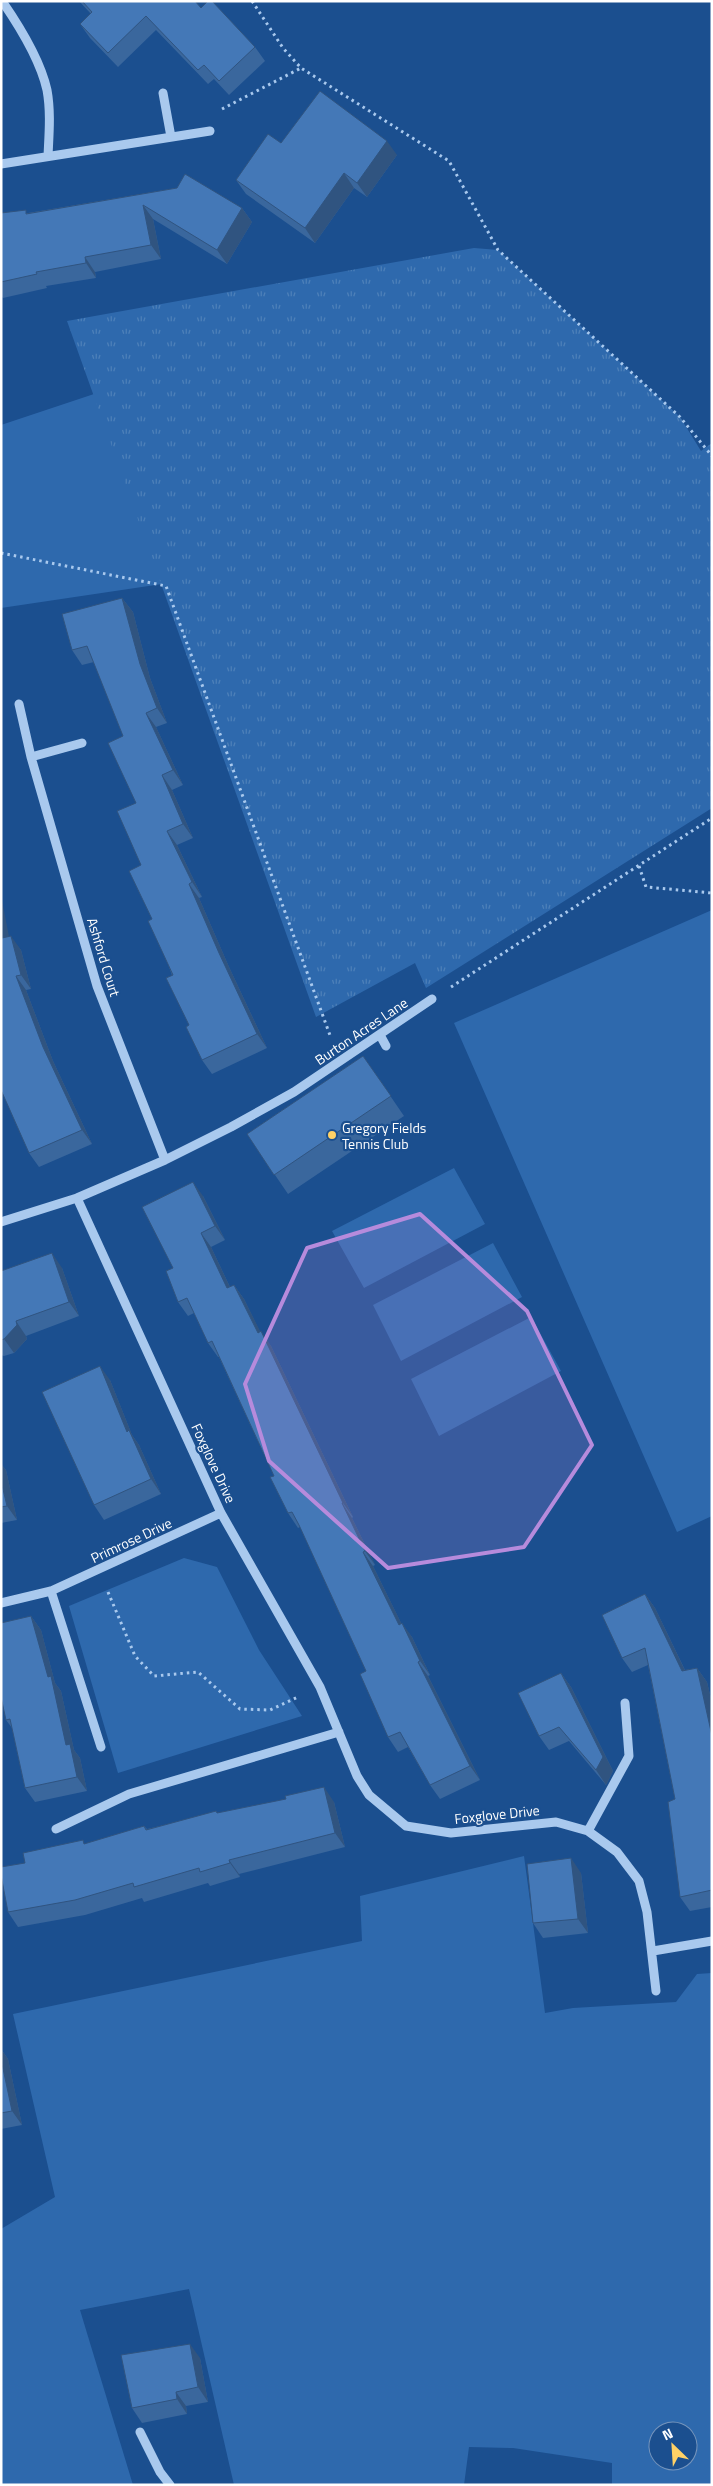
<svg xmlns="http://www.w3.org/2000/svg" width="713" height="2486" font-family="'Titillium Web',sans-serif">
<style>
.green{fill:#2e69ad;fill-rule:evenodd}
.park{fill:url(#park-tufts)}
.lines{fill:none;stroke-linecap:round;stroke-linejoin:round}
.path{stroke:#a9c9ee;stroke-width:3;stroke-dasharray:2.5 4;stroke-linecap:butt}
.minor{stroke:#a9c9ee;stroke-width:9}
.wall{fill:#3a679d}
.shaded-wall{fill:#305480}
.building{fill:#4478b7;stroke:#305480}
.marked{fill:#b68bdc;fill-opacity:0.2;stroke:#b68bdc;stroke-width:4;stroke-linejoin:round}
.poi-dot{fill:#ffd166;stroke:#1b4f8f;stroke-width:2}
.labels{text-anchor:middle;dominant-baseline:central;stroke-width:4.5;stroke-linejoin:round;paint-order:stroke}
.street-label{font-size:14px;fill:#fff;stroke:#1b4f8f}
.poi-label{font-size:14px;fill:#fff;stroke:#1b4f8f;text-anchor:start}
</style>
<defs>
<pattern id="park-tufts" width="24" height="20" patternUnits="userSpaceOnUse" patternTransform="scale(1.25)"><rect width="24" height="20" fill="#2e69ad"/><path d="M3 7l-1-3M5 7V3M7 7l1-3M15 17l-1-3M17 17v-4M19 17l1-3" fill="none" stroke="#4d80b9"/></pattern>
</defs>
<rect width="100%" height="100%" fill="#1b4f8f"/>
<path class="green" d="M94,394l68,190 -161,24v-183z
M712,910v606l-35,16 -223,-509z
M454,1168l31,56 -121,64 -32,-57z
M493,1243l29,54 -121,64 -28,-56z
M531,1317l30,54 -122,65 -28,-57z
M184,1558l33,9 42,83 43,66 -184,57 -49,-167z
M524,1856l21,157 28,-5 103,-6 21,-28 15,-1v512h-100v-22l-99,-15 -44,-1 -5,38h-230l-45,-196 -109,21 53,175h-132v-256l54,-32 -42,-183 349,-73 -2,-45zM658,2431h30v30h-30z"/>
<path class="park" d="M474,248l24,2 182,167 21,34 11,-8v365l-286,180 -11,-25 -99,54 -249,-696z"/>
<g class="lines">
<path class="path" d="M252,1l31,47 18,20 148,93 49,89 182,167 32,39
M222,109l79,-41
M1,553l165,33 165,452
M639,866l7,21 66,6
M451,987l261,-169
M108,1592l27,64 19,20 44,-4 42,37 30,1 28,-13"/>
<path class="minor" d="M2,1c18,26 38,58 45,89 4,22 2,44 1,66
M163,93l8,44
M1,164l209,-33
M19,704l12,53 66,229 68,174
M31,757l51,-14
M380,1035l6,11
M77,1198l144,315 99,174 37,89 12,19 37,31 45,7 105,-11 32,9 29,21 22,29 8,31 9,79
M1,1222l76,-24 88,-38 66,-33 63,-35 138,-93
M51,1591l50,156
M1,1603l50,-12 170,-78
M56,1829l73,-35 210,-62
M588,1831l41,-75 -4,-53
M653,1951l59,-10
M140,2432l20,40 10,13"/>
</g>
<path class="wall" d="M79,1h116l6,7 54,39 10,14 -36,34 -15,-16 -6,5 -52,-54 -38,37 -28,-29 -10,-14 11,-10z
M397,155l-30,42 -13,-9 -39,55 -69,-49 -10,-14z
M177,188l65,20 10,14 -25,42 -74,-45 8,40 -66,13 1,6 -50,8 1,2 -44,10 -2,-2v-83h27z
M122,598l11,14 17,66 17,45 -11,4 27,58 -11,5 21,48 -16,7 25,52 -3,1 30,69 38,81 -55,26 -10,-14 -50,-141 -11,-54 -5,-62 -13,-67 -29,-74 -12,3 -10,-15z
M9,936l12,14 10,39 -5,1 27,71 39,83 -53,23 -10,-14z
M363,1056l41,60 -116,78 -41,-60z
M203,1196l22,44 -14,7 19,40 4,-2 10,14 16,33 11,14 82,171 -1,1 23,47 -2,1 28,57 11,14 18,38 -2,1 52,104 -40,19 -10,-14 -22,-38 -10,5 -10,-15 -22,-66 -66,-144 -2,1 -10,-15 -14,-37 -55,-119h-1l-10,-14 -14,-30 -6,3 -10,-14 -5,-34z
M62,1268l17,48 -53,20 1,3 -13,14 -10,3 -3,-1v-84z
M110,1380l22,55 7,10 22,49 -57,26 -10,-15z
M1,1464l5,6 11,50 -16,3z
M645,1594l10,14 30,62 12,-2 10,14 5,21v204l-22,4 -10,-14 -5,-98 -27,-134 -16,7 -10,-14z
M31,1616l10,14 14,53 6,8 13,59 6,8 7,33 -52,11 -10,-14 -13,-60 -6,-8z
M561,1673l10,14 42,84 -7,14 -37,-44 -20,9 -10,-14z
M334,1802l11,45 -106,27 1,3 -30,9 -2,-3 -64,19 -2,-4 -57,17 -67,12 -10,-15 17,-49 119,-37 3,3 71,-16z
M581,1873l7,60 -45,5 -10,-15z
M1,2049l7,10 14,66 -21,4z
M200,2358l8,44 -22,4 1,8 -45,9 -10,-15z"/>
<path class="shaded-wall" d="M387,141l10,14 -30,42 -10,-14z
M344,173l10,15 -39,55 -10,-15z
M143,205l10,14 8,40 -10,-14z
M242,208l10,14 -25,42 -10,-14z
M85,257l10,15 1,6 -10,-15z
M122,598l11,14 17,66 17,45 -10,-15 -17,-44z
M146,713l10,14 27,58 -10,-15z
M162,775l10,15 21,48 -10,-14z
M167,831l10,14 25,52 -10,-15z
M189,884l10,14 30,69 38,81 -10,-14 -38,-81z
M1,895l11,57 -10,-14 -1,-4z
M11,936l10,14 10,39 -10,-14z
M16,976l10,14 27,71 39,83 -10,-14 -39,-83z
M193,1182l10,14 22,44 -10,-14z
M201,1233l10,14 26,55 -10,-14z
M52,1253l10,15 17,48 -10,-14z
M234,1285l10,14 24,48 -10,-14z
M16,1321l10,15 1,3 -13,14 -10,-14z
M261,1331l10,15 82,171 -10,-14z
M100,1366l10,14 22,55 7,10 22,49 -10,-15 -24,-47z
M1,1464l5,6 11,50 -10,-14 -6,-25z
M342,1503l10,15 23,47 -10,-14z
M363,1552l10,14 36,73 -10,-14z
M645,1594l10,14 37,77 -10,-14z
M31,1616l10,14 14,53 6,8 13,59 6,8 7,33 -10,-14 -11,-32z
M402,1623l10,14 18,38 -10,-14z
M418,1662l10,14 52,104 -10,-14z
M697,1668l10,14 5,21v33z
M561,1673l10,14 42,84 -7,14 -10,-15z
M324,1787l10,15 11,45 -10,-14z
M571,1858l10,15 7,60 -10,-14z
M229,1860l10,14 1,3 -10,-14z
M1,2049l7,10 14,66 -10,-14 -11,-52z
M190,2344l10,14 8,44 -10,-15z
M176,2392l10,14 1,8 -10,-15z"/>
<path class="building" d="M82,1h113l6,7 7,-7h4l43,46 -36,34 -15,-16 -6,5 -52,-54 -38,37 -28,-29 12,-12z
M320,91l67,50 -30,42 -13,-10 -39,55 -69,-48 32,-46 13,9z
M185,174l57,34 -25,42 -74,-45 8,40 -66,12 1,6 -50,9 1,2 -36,8v-69l25,-3v4l151,-26z
M122,598l18,66 17,44 -11,5 27,57 -11,5 21,49 -16,7 25,51 -3,2 30,69 38,81 -55,26 -16,-33 3,-2 -23,-47 7,-3 -25,-54 4,-2 -23,-48 12,-6 -24,-54 19,-8 -28,-60 15,-7 -36,-90 -15,4 -10,-36z
M1,934l1,4 9,-2 10,39 -5,1 27,71 39,83 -53,23 -28,-63z
M363,1056l28,40 -117,79 -27,-41z
M193,1182l22,44 -14,7 26,55 7,-3 24,48 3,-2 82,172h-1l23,48 -2,1 36,73 3,-2 18,38 -2,1 52,104 -40,19 -30,-53 -12,5 -28,-63 6,-3 -67,-146 -7,-13 -4,1 -18,-36 4,-1 -62,-135 -4,2 -21,-45 -9,4 -12,-31 7,-3 -31,-61z
M52,1253l17,49 -53,19 1,4 -13,14 -3,1v-69z
M100,1366l27,66 2,-2 22,49 -57,26 -52,-113z
M1,1481l6,25 -6,1z
M645,1594l37,77 15,-3 15,68v154l-32,7 -12,-95 7,-3 -30,-151 -23,10 -20,-43z
M31,1616l17,61 3,-1 15,69 4,-1 7,33 -52,11 -15,-69 -4,1 -5,-23v-74z
M561,1673l42,84 -7,13 -37,-43 -20,9 -21,-43z
M324,1787l11,46 -106,27 1,3 -30,9 -1,-4 -65,19 -1,-4 -58,17 -67,12 -7,-37v-8l24,-4 -2,-10 60,-13 1,4 60,-18 2,4 70,-19 1,2 69,-14 -1,-3z
M571,1858l7,61 -45,4 -6,-59z
M1,2059l11,52 -11,2z
M190,2344l8,43 -22,5 1,7 -45,9 -11,-53z"/>
<path class="marked" d="M420,1214l107,97 65,134 -68,102 -136,21 -119,-107 -24,-77 62,-136z"/>
<circle class="poi-dot" cx="332" cy="1135" r="5"/>
<g class="labels">
<g class="street-label">
<text transform="translate(104 957) rotate(73)">Ashford Court</text>
<text transform="translate(361 1031) rotate(-34)">Burton Acres Lane</text>
<text transform="translate(214 1463) rotate(65)">Foxglove Drive</text>
<text transform="translate(131 1540) rotate(-25)">Primrose Drive</text>
<text transform="translate(497 1814) rotate(-6)">Foxglove Drive</text>
</g>
<g class="poi-label">
<text x="342" y="1127">Gregory Fields<tspan x="342" dy="16">Tennis Club</tspan></text>
</g>
</g>
<rect width="713" height="2486" fill="none" stroke="#ffffff" stroke-width="5"/>
<g transform="translate(673 2446) rotate(335)"><circle r="24" fill="#1b4f8f" stroke="#7695bc"/>
<path d="M0-4L9 19L0 12L-9 19Z" fill="#ffd166"/>
<text y="-8" font-size="14" font-weight="bold" text-anchor="middle" fill="#ffffff">N</text>
</g>
</svg>
